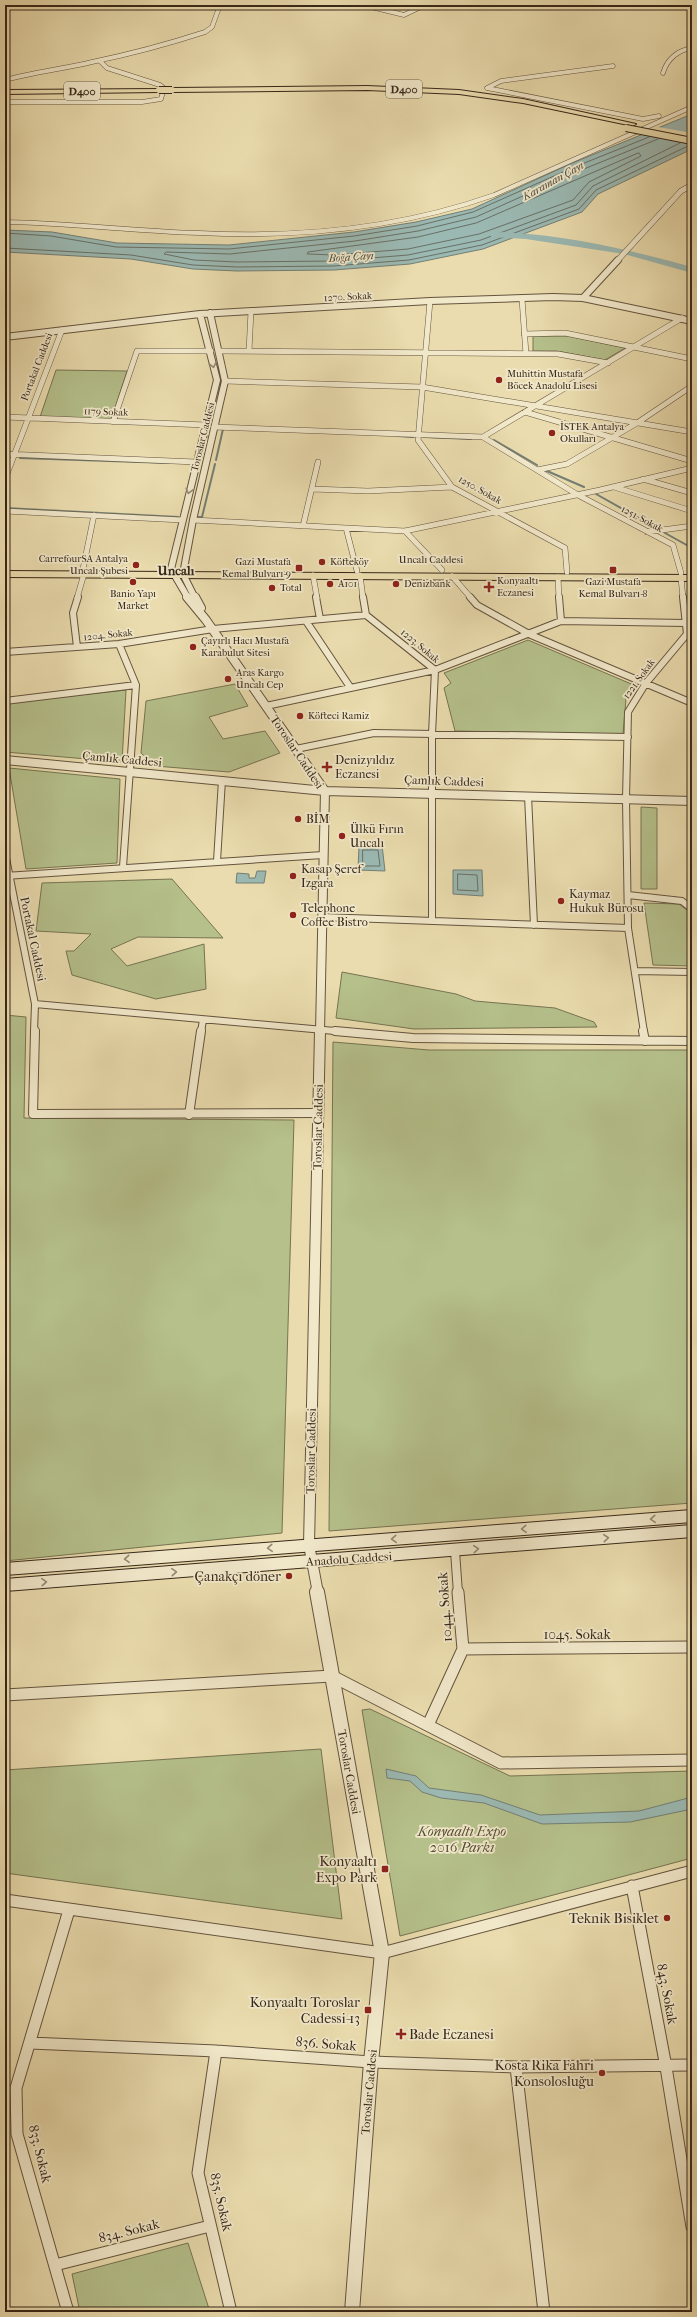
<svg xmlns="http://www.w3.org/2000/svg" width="697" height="2317" font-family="'IM FELL French Canon',serif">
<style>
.green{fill:#b5c08b;stroke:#767452}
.water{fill:#9bb9b3;stroke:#737f75}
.pier{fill:#eadcae}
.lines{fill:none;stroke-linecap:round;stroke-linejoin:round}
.shore{stroke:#697066;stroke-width:1}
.stream{stroke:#737f75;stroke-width:2}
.river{fill:#9bb9b3;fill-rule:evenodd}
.minor-far4-casing{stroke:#64543e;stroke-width:5}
.minor-far3-casing{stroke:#64543e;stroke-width:6}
.minor-far2-casing{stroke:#64543e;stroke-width:8}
.minor-far1-casing{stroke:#64543e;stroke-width:10}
.minor-casing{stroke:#64543e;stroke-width:13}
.tertiary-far4-casing{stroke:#64543e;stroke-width:6}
.tertiary-far3-casing{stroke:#64543e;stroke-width:8}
.tertiary-far2-casing{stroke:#64543e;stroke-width:10}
.tertiary-far1-casing{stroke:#64543e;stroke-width:12}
.tertiary-casing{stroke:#64543e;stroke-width:16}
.secondary-casing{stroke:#372719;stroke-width:14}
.primary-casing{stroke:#372719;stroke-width:2}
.trunk-casing{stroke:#372719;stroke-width:2}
.minor-far4{stroke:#f1e8ca;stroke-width:4}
.minor-far3{stroke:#f1e8ca;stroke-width:5}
.minor-far2{stroke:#f1e8ca;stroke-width:6}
.minor-far1{stroke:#f1e8ca;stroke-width:8}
.minor{stroke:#f1e8ca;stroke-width:11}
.tertiary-far4{stroke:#f1e8ca;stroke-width:5}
.tertiary-far3{stroke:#f1e8ca;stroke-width:6}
.tertiary-far2{stroke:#f1e8ca;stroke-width:8}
.tertiary-far1{stroke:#f1e8ca;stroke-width:10}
.tertiary{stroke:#f1e8ca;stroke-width:14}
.secondary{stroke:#f1e8ca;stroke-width:12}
.primary{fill:#eadcae;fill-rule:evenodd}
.trunk{fill:#eadcae;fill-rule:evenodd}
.trunk-bridge-casing{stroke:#372719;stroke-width:8;stroke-linecap:butt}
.trunk-bridge{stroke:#eadcae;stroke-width:6}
.oneway{stroke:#948872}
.poi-dot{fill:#8f2418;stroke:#f1e8ca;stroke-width:1.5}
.labels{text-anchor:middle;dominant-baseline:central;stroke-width:3.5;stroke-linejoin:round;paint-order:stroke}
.far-street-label{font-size:10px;fill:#372719;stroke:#f1e8ca}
.far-poi-label{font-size:10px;fill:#372719;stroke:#f1e8ca;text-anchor:start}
.shield{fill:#f1e8ca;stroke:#6f614e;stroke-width:1}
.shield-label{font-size:11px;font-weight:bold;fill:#372719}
.far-water-label{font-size:11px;font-style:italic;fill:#504c40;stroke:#f1e8ca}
.street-label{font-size:12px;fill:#372719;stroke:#f1e8ca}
.poi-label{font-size:12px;fill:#372719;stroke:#f1e8ca;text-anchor:start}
.far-district-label{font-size:13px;font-weight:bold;fill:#372719;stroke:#f1e8ca}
.near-poi-label{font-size:14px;fill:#372719;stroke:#f1e8ca;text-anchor:end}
.near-street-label{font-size:14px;fill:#372719;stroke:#f1e8ca}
.near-park-label{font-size:14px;font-style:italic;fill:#564d36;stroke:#f1e8ca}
</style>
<rect width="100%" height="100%" fill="#eadcae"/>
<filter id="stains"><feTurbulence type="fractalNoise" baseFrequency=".005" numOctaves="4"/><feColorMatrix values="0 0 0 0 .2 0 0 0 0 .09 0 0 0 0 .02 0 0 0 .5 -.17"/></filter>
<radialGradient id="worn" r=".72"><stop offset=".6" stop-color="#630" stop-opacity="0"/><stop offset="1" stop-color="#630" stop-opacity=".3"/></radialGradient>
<path class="green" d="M533,336h35l57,12 -20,12 -48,-9h-24z
M56,370l71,1 -16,49 -71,-3z
M528,640l108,46 -10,13 -3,35 -168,-3 -11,-43 7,-5 -7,-10z
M235,684l13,22 -39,11 14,22 42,-8 15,22 -51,19 -74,-6 -14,-13 5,-52z
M126,690l-4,72 -117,-10v-49z
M9,768l111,11 -3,84 -91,6z
M641,807l16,1v81h-16z
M172,879l51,59 -85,-1 -27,12 16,17 77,-22 2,45 -50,10 -84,-24 -6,-24h8l17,-17 -55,-3 6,-48z
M644,903l35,1 13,10v52l-39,-1z
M342,972l114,22 19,7 80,7 39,14 3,5 -183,2 -78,-11z
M5,1015l21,2 -2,101 270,2 -12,413 -277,28z
M333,1042l96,8h263v453l-363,28z
M370,1709l140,67 182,-5v87l-292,78 -38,-226z
M321,1749l21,170 -337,-46v-103z
M188,2243l22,69h-130l-8,-38z"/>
<path class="water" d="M692,114v35l-94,45 -16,18 -99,37 -73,15 -76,6 -97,1 -44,-2 -62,-10 -126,-7v-22l47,2 65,11 112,2 125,-13 62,-10 56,-13 98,-45z
M382,845l3,26 -27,-1 1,-24z
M453,870h29l1,26 -30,-2z
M257,871h9l-2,12h-28l1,-10 12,1v4h6z
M386,1769l30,7 13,12 52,7 59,20 99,-4 53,-14v12l-62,13 -88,2 -58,-21 -43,-5 -19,-6 -12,-11 -23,-3z"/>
<path class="pier" d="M658,127l34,6v10l-49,-10z"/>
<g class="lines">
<path class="shore" d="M658,139l-84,34 -98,44 -58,14 -63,10 -125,13 -64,-2 -2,2 30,6 43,2 97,-1 74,-6 73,-15 95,-35 17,-19 87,-43
M639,153l2,3 -52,26 -16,18 -94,34 -71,15 -74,6 -27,-1 1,-2 110,-15 58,-14z
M5,233l46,3 65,11 113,2 125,-13 63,-10 56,-14 99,-44 77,-31
M5,248l126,7 62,10 44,2 97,-1 75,-6 73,-15 97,-36 17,-19 94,-45
M363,850h15l2,16h-17z
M458,874l19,1 1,16 -20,-1z"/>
<path class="stream" d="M397,436l16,1
M424,437l47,2
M494,440l43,25
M5,457h4
M20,458l149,5
M216,460l7,-31h2
M547,471l37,16
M596,494l57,32
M5,508l173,9
M197,517h5l13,-53
M665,533l27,15"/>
<path class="river" d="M495,232c67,2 132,17 197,35v6l-68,-19 -98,-15 -35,-2v-4z"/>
<g class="minor-far4-casing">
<path id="minor-far4" d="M363,5l41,10 21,-10
M687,5l5,3
M613,66l-112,15 -14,7 156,31 16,-3
M663,73c4,-14 15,-23 29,-25
M5,80c29,-8 58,-11 87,-18 39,-8 76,-18 113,-30l7,-5 8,-22
M5,102h137l19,-3 3,-11 -4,-3 -53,-17 -7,-7
M5,222c65,1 129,9 194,11 100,5 199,-4 295,-38l198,-88"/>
</g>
<g class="minor-far3-casing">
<path id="minor-far3" d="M522,299l4,55
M430,301l-12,139 34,47 113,61 2,24
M524,334l41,-1 127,26
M219,351l339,3 50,9
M249,351l2,-40
M225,381l197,6 270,45
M525,412l167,49
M5,417l201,8
M113,422l24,-71h74
M214,427l269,10 199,-119
M483,437l95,58 95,50 8,28
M5,454l191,8
M537,470l30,-6 70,-41 55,-37
M5,479l57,-149
M643,479l49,14
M614,487l78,24
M312,489l56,2 84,-4
M5,511l177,9
M193,520l212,11 195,-41 92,-22
M303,526l15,-64
M346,528l11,43
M405,531l37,39
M647,532l45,-6
M83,569l11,-54
M313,575l4,23
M360,575l3,23
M452,576l19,22
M558,577l1,21
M681,578l2,20
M77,598l7,-24"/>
</g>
<g class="minor-far2-casing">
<path id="minor-far2" d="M316,597l4,22
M363,597l3,18 69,55 -3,64v186
M470,597l7,8 54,30 161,68
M306,621l44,66
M561,621l125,2
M119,644l17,41 -13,182
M77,647l-4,-34 5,-16
M5,652l114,-8 94,-15 153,-14
M5,701l131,-16
M266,706l169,-36 126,-49 -2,-24
M296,749l78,-16 254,4
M528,796l6,129
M5,853l30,151 -1,28
M217,861l5,-81
M5,876l318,-21
M628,895l54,6 10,8
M322,917l306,11 -2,-129 2,-87 18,-29 41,-49 -4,-37
M628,928l16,104
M635,971l57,1
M35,1004l311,28
M201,1032l2,-12"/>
</g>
<g class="minor-far1-casing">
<path id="minor-far1" d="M35,1031l-2,83 285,-1
M335,1031l78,7 279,3
M643,1031l2,10
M189,1115l12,-84
M455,1551l3,42"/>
</g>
<g class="minor-casing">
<path id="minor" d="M463,1649l229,-2
M5,1695l327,-19 169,87 191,-3
M428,1725l35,-76 -5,-57
M632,1886l34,181 26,160
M5,1900l377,53 310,-82
M30,2043l186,8 155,11 145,5 176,-2
M216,2051l-18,122 33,139
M516,2067l28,245
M55,2265l155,-39
M68,2312l-51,-178 -1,-46 53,-178"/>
</g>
<g class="tertiary-far4-casing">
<path id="tertiary-far4" d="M617,261l64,-70 11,-6"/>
</g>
<g class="tertiary-far3-casing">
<path id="tertiary-far3" d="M583,298l35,-38
M5,337l195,-23 230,-13 123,-4 30,1 109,23
M188,598l-17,-29 46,-189 -17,-66
M195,598l-12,-24 10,-54 32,-139 -15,-68"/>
</g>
<g class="tertiary-far2-casing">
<path id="tertiary-far2" d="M187,597l19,23 119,171 -5,241
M195,597l6,11
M5,760l320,31 367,10"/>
</g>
<g class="tertiary-far1-casing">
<path id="tertiary-far1" d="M318,1593l-9,-48 11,-514"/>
</g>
<g class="tertiary-casing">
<path id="tertiary" d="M317,1592l65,361 -11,109 -19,250"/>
</g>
<g class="secondary-casing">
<path id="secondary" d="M5,1569l687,-53
M5,1585l687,-54"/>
</g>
<g class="primary-casing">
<path id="primary" d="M5,571l687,4v6l-687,-4z"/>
</g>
<g class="trunk-casing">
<path id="trunk" d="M367,86l92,4 64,9 113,25 -3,2 -110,-23 -64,-9 -92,-4 -195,2 -3,-2 3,-2z
M161,89l-2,3 -154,2v-4z"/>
</g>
<use href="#minor-far4" class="minor-far4"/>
<use href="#minor-far3" class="minor-far3"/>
<use href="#minor-far2" class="minor-far2"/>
<use href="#minor-far1" class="minor-far1"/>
<use href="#minor" class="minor"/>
<use href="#tertiary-far4" class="tertiary-far4"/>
<use href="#tertiary-far3" class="tertiary-far3"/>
<use href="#tertiary-far2" class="tertiary-far2"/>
<use href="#tertiary-far1" class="tertiary-far1"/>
<use href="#tertiary" class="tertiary"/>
<use href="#secondary" class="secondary"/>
<use href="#primary" class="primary"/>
<use href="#trunk" class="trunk"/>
<g class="trunk-bridge-casing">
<path id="trunk-bridge" d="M159,90h13
M626,128l66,13"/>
</g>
<use href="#trunk-bridge" class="trunk-bridge"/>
</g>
<defs><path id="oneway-chevron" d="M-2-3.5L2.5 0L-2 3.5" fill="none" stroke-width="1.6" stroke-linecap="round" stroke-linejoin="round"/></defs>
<g class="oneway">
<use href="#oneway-chevron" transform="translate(213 365) rotate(78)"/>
<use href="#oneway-chevron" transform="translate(189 491) rotate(104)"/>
<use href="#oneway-chevron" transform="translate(653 1519) rotate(176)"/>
<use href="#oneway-chevron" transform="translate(524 1529) rotate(176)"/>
<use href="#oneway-chevron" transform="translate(606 1538) rotate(-5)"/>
<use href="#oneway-chevron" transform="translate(394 1539) rotate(176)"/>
<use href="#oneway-chevron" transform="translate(270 1548) rotate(176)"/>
<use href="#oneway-chevron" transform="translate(476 1549) rotate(-5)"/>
<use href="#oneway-chevron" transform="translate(127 1559) rotate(176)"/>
<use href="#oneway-chevron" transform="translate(174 1572) rotate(-4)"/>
<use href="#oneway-chevron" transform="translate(44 1582) rotate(-4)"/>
</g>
<g class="poi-dot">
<circle cx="499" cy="380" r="4"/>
<circle cx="552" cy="433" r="4"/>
<circle cx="322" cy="562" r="4"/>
<circle cx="136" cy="565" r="4"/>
<rect x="295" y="564" width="8" height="8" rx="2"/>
<rect x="609" y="566" width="8" height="8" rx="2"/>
<circle cx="133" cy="582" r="4"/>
<circle cx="330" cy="584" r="4"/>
<circle cx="396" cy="584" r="4"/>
<path d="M487 581h4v4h4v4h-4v4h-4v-4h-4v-4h4z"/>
<circle cx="272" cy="588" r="4"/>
<circle cx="193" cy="647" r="4"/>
<circle cx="228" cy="679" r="4"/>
<circle cx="300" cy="716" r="4"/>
<path d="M325 761h4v4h4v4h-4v4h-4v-4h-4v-4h4z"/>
<circle cx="298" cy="819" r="4"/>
<circle cx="342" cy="836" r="4"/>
<circle cx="293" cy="876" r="4"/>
<circle cx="561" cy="901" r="4"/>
<circle cx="293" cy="915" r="4"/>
<circle cx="289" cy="1576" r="4"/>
<rect x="381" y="1865" width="8" height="8" rx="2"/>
<circle cx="667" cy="1918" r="4"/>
<rect x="364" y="2006" width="8" height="8" rx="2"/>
<path d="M399 2028h4v4h4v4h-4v4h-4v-4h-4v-4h4z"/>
<circle cx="602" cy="2073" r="4"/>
</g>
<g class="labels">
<g class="far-street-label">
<text transform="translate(348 297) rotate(-3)">1270. Sokak</text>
<text transform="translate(37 367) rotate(-69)">Portakal Caddesi</text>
<text transform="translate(106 412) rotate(2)">1179 Sokak</text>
<text transform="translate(203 437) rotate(-76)">Toroslar Caddesi</text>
<text transform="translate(480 490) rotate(29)">1250. Sokak</text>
<text transform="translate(642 519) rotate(28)">1251. Sokak</text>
<text x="431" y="560">Uncalı Caddesi</text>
<text transform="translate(108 635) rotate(-6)">1204. Sokak</text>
<text transform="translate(420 646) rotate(40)">1223. Sokak</text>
<text transform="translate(639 679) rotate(-54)">1221. Sokak</text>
</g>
<g class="far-poi-label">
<text x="507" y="374">Muhittin Mustafa<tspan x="507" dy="12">Böcek Anadolu Lisesi</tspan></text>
<text x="560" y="427">İSTEK Antalya<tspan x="560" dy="12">Okulları</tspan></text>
<text x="128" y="559" text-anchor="end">CarrefourSA Antalya<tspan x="128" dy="12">Uncalı Şubesi</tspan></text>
<text x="291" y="562" text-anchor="end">Gazi Mustafa<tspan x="291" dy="12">Kemal Bulvarı-9</tspan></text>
<text x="330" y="562">Köfteköy</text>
<text x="497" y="581">Konyaaltı<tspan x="497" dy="12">Eczanesi</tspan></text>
<text x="613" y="582" text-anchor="middle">Gazi Mustafa<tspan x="613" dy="12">Kemal Bulvarı-8</tspan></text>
<text x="338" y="584">A101</text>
<text x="404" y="584">Denizbank</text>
<text x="280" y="588">Total</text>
<text x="133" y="594" text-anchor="middle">Banio Yapı<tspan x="133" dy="12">Market</tspan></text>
<text x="201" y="641">Çayırlı Hacı Mustafa<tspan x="201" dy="12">Karabulut Sitesi</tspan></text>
<text x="236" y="673">Aras Kargo<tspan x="236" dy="12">Uncalı Cep</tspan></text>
<text x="308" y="716">Köfteci Ramiz</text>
</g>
<g class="shield">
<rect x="386" y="80" width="36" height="18" rx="3"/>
<rect x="64" y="82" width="36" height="18" rx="3"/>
</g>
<g class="shield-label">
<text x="404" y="89">D400</text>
<text x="82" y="91">D400</text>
</g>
<g class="far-water-label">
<text transform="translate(553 181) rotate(-29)">Karaman Çayı</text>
<text transform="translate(351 257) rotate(-4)">Boğa Çayı</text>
</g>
<g class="street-label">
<text transform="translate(297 752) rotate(56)">Toroslar Caddesi</text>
<text transform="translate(122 759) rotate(5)">Çamlık Caddesi</text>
<text transform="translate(444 781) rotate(2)">Çamlık Caddesi</text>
<text transform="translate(33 939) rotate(78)">Portakal Caddesi</text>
<text transform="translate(318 1127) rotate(-89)">Toroslar Caddesi</text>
<text transform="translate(311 1451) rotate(-89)">Toroslar Caddesi</text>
<text transform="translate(349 1559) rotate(-4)">Anadolu Caddesi</text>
<text transform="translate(349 1772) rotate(80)">Toroslar Caddesi</text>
<text transform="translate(369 2092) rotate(-85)">Toroslar Caddesi</text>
</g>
<g class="poi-label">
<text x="335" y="760">Denizyıldız<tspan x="335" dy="14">Eczanesi</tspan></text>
<text x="306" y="819">BİM</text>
<text x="350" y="829">Ülkü Fırın<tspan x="350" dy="14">Uncalı</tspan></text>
<text x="301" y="869">Kasap Şeref<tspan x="301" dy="14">Izgara</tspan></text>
<text x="569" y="894">Kaymaz<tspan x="569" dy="14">Hukuk Bürosu</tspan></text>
<text x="301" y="908">Telephone<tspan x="301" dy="14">Coffee Bistro</tspan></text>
</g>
<g class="far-district-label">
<text x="176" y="570">Uncalı</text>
</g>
<g class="near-poi-label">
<text x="281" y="1576">Çanakçı döner</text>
<text x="377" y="1861">Konyaaltı<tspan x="377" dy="16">Expo Park</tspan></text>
<text x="659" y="1918">Teknik Bisiklet</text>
<text x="360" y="2002">Konyaaltı Toroslar<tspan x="360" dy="16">Cadessi-13</tspan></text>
<text x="409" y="2034" text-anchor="start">Bade Eczanesi</text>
<text x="594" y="2065">Kosta Rika Fahri<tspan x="594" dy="16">Konsolosluğu</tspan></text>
</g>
<g class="near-street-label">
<text transform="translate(445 1607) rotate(-94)">1044. Sokak</text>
<text x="577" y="1634">1045. Sokak</text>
<text transform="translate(667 1994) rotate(79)">843. Sokak</text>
<text transform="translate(326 2044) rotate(4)">836. Sokak</text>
<text transform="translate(40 2154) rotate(76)">833. Sokak</text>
<text transform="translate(221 2202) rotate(77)">835. Sokak</text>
<text transform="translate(129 2231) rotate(-14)">834. Sokak</text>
</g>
<g class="near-park-label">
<text x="462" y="1831">Konyaaltı Expo<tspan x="462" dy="16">2016 Parkı</tspan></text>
</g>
</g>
<rect width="697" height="2317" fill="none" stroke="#eadcae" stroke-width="20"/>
<rect x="6" y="6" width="685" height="2305" fill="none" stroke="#372719" stroke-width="2"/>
<rect x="10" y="10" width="677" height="2297" fill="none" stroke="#372719"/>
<rect width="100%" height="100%" filter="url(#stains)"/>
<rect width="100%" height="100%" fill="url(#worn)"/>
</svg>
